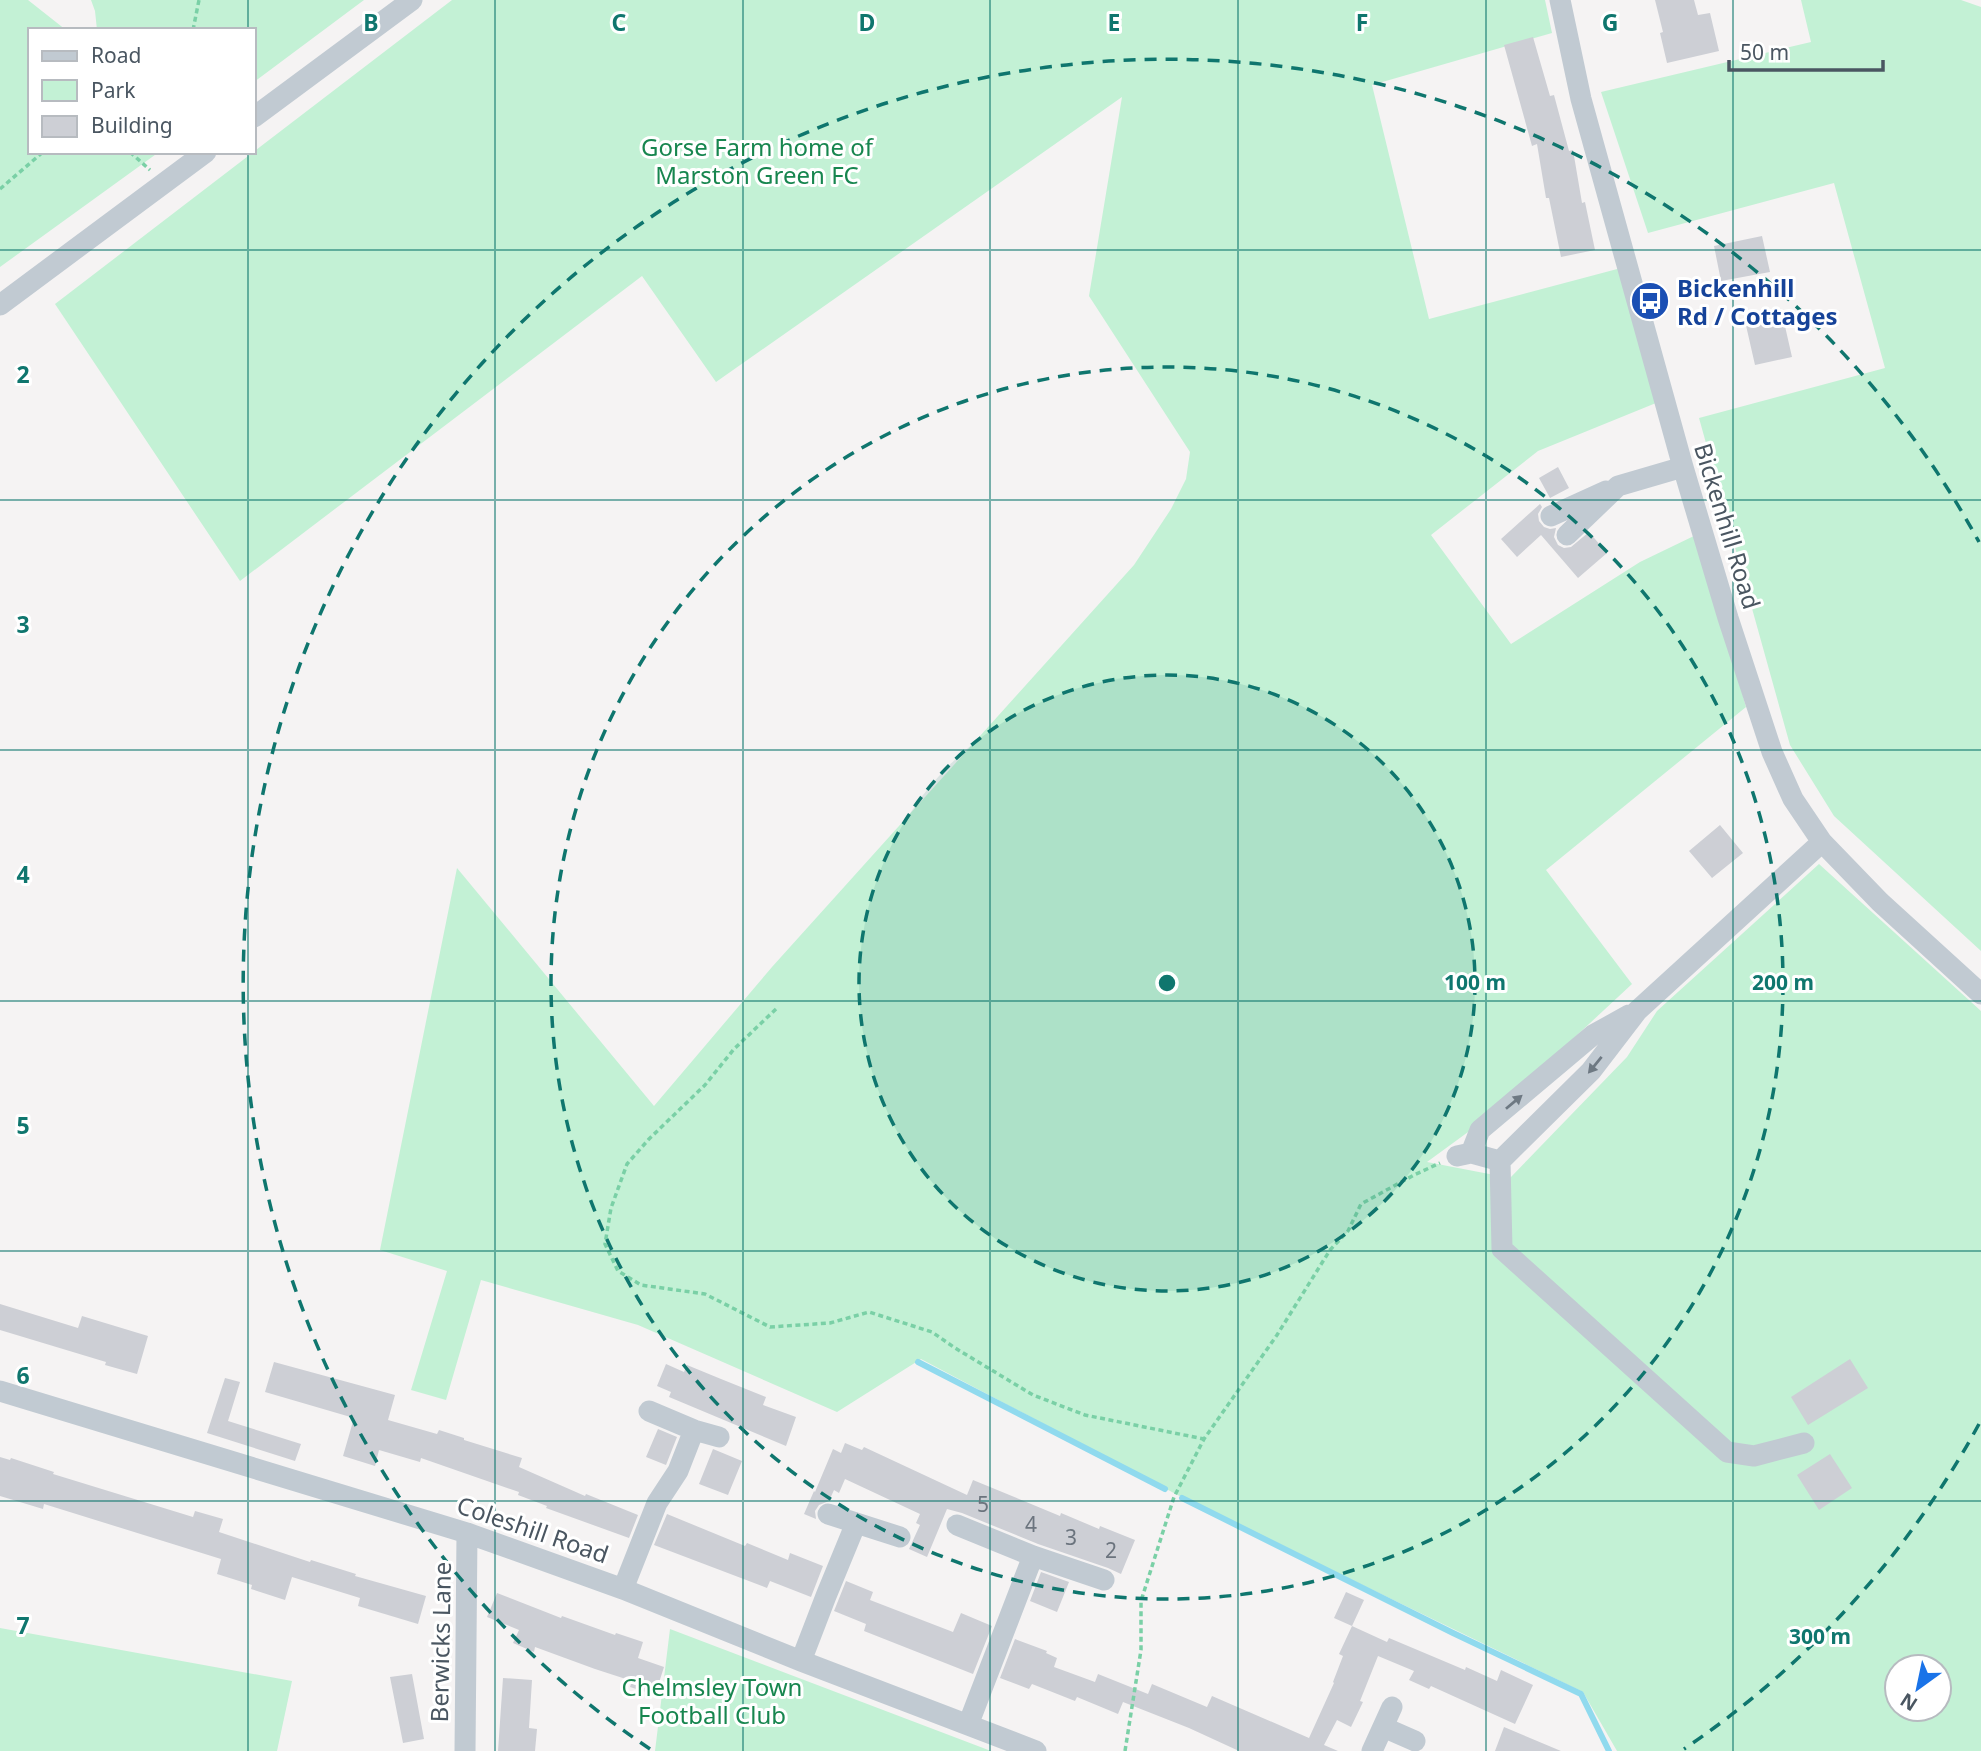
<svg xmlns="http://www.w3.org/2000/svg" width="1981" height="1751" font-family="'Noto Sans',sans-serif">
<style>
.green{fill:#c3f1d5;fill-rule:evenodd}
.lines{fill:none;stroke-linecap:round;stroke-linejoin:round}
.stream{stroke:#90daee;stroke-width:6}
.building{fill:#cdcfd5}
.path{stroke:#7ad0a6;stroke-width:3.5;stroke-dasharray:5 3.5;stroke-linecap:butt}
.minor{stroke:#c1cad2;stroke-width:21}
.oneway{fill:#6e7983}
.grid{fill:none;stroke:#0f766e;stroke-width:2;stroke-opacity:0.55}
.ring{fill:none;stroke:#0f766e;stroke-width:3.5;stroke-dasharray:12 9}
.labels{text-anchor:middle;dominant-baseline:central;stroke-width:6;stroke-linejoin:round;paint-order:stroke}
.number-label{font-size:21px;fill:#6b747e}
.park-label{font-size:24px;fill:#17864f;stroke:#fff}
.transit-label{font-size:24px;font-weight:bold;fill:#164399;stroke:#fff;text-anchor:start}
.street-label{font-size:24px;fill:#4a5661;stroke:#fff}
.grid-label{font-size:23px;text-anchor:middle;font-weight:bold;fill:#0f766e;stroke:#fff;stroke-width:6;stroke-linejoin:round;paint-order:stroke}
.centre{fill:#0f766e;stroke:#fff;stroke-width:3.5}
.ring-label{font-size:21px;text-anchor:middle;font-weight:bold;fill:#0f766e;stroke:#fff;stroke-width:6;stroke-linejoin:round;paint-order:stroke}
</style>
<rect width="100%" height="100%" fill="#f5f3f3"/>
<path class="green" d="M0,0h28l38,30h-36v122h129l-159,115z
M91,0h273l-110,82v-52h-157l-2,-19z
M452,0h1093l7,33 -180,52 57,234 192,-51 35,135 -118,48 -107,84 80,109 129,-82 58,-28 48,173 -200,163 86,114 -142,132 -63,46 83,16 117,-121 30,-46 162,-147 162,147v740h-364l-34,-59 -396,-192 -266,-141 -84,53 -199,-87 -157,-45 -35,120 -35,-10 36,-119 -67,-21 77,-382 197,238 118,-139 362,-402 37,-56 15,-30 4,-27 -101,-156 33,-199 -406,285 -74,-106 -402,305 -185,-277zM1897,1667h42v42h-42z
M1801,0h160l20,7v944l-147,-135 -44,-71 -91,-327 186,-50 -51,-185 -186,50 -47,-141 210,-50z
M0,1628l292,53 -15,70h-277z
M670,1629l321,122h-336z"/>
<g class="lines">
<path class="stream" d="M918,1362l247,127
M1182,1498l271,135 128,61 28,57"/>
</g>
<path class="building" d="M1655,0h39l4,15 12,-2 9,38 -52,12 -7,-30 3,-1z
M1533,37l17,59 4,-1 15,56 4,-1 9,53 3,-1 10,48 -34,7 -12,-59h-3l-9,-54 -5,2 -28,-101z
M1762,236l8,36 -49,9 -7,-35z
M1782,313l10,44 -37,8 -10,-44z
M1558,467l11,21 -19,10 -11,-20z
M1540,504l2,3 -4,7 1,7 5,6 6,2 6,-1 -2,9 4,8 6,3 7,-1 18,-15 18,21 -29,25 -37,-43 -24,22 -16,-18z
M1720,825l23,28 -31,25 -23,-27z
M0,1304l78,24 4,-12 66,20 -11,38 -32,-9 1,-3 -106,-32z
M1850,1359l18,29 -60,37 -17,-28z
M274,1362l121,33 -7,25 49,14 2,-4 25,8v2l58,18 -3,9 66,29 1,-2 52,21 -9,23 -83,-30 1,-2 -29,-11 1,-3 -98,-34 -1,4 -41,-12 -4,16 -32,-10 11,-38 -89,-26z
M666,1364l18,8 3,-7 34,14 45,18 -3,8 33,12 -10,29 -117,-49 2,-5 -14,-6z
M225,1378l15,4 -12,39 73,23 -6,17 -88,-28z
M658,1429l19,8 -11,28 -20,-8z
M845,1443l17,7 2,-3 103,48 6,-15 87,36 1,-3 38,16 1,-3 35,14 -14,34 -13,-6 -70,-24 -76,-31 -15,-4 -20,48 -18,-8 11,-24 -4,-2 4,-9 -75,-35 -6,14 -5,-3 -5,11 -10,4 -4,6 1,8 -12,-5 10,-23 1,1 18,-43 8,4z
M713,1449l29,12 -14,34 -29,-11z
M1830,1454l22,34 -33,22 -22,-35z
M0,1457l10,3 1,-2 43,14 -1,2 140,43 2,-6 28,8 -4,13 91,30 1,-2 45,14 -1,2 71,20 -8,28 -60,-18 2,-8 -68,-21 -7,23 -34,-11 1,-4 -35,-11 4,-15 -177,-55 -1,5 -43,-13z
M667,1514l78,32 2,-3 41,17 2,-7 33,13 -12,31 -41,-16 -3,7 -113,-43z
M1041,1572l28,10 -12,30 -27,-11z
M846,1581l27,11 -3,8 83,32 8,-19 31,13 -19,48 -109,-43 2,-7 -32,-13z
M1346,1592l18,8 -12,26 -18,-8z
M497,1593l64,25 1,-2 53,19 1,-2 27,9 -5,16 26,9 -9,28 -25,-8 2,-6 -37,-12 -60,-22 -1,5 -21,-9 6,-13 -32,-13z
M1352,1626l35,16 2,-4 76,32 1,-3 31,14 4,-11 32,15 -18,39 -84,-38 -2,3 -20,-9 5,-9 -36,-15 -18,45 3,1 -12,25 -14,-7 -13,25 14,6h-99l-50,-23 -66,-26 -5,12 -41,-17 -2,4 -43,-17 -3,5 -29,-11 15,-39 32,12 -1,2 11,5 -3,9 41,15 3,-8 50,20 4,-10 55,23 5,-11 97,42 25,-55 -1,-1 10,-26 -4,-2z
M412,1674l12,65 -21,4 -13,-66z
M503,1678l29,2 -3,48 8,1 -2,22h-37z
M1504,1727l57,24h-66z"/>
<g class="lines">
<path class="path" d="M193,30l6,-30
M130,152l20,18
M0,189l43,-37
M776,1009l-42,40 -29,36 -56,54 -22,25 -16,44 -6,36 13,27 23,14 64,9 65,33 60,-4 39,-11 63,20 23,16 78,47 52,20 119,24
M1125,1751l16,-101v-49l33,-104 30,-58 73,-104 53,-85 18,-19 13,-27 53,-29 26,-12"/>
<path class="minor" d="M1560,0l21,99 102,368 45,151 44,134 21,47 29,43 58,60 101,92
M254,117l158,-117
M0,305l206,-153
M1551,516l55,-25
M1567,535l51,-49 65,-19
M1471,1153l9,-23 113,-95 36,-20
M1457,1156l14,-3 29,8 91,-90 46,-60 185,-169
M1500,1161l2,88 225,203 27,4 50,-13
M0,1391l467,142 156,56 178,72 235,90
M649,1411l45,19 25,7
M828,1514l72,23
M957,1525l76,31 71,24
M623,1589l34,-86 21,-32 16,-41
M801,1661l25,-65 30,-73
M968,1725l65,-169
M1383,1727l32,14
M465,1751l2,-218
M1372,1751l20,-44"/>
</g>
<defs><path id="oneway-solid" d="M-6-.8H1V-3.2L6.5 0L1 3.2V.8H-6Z" transform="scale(1.75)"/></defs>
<g class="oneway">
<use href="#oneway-solid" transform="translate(1595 1065) rotate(129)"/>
<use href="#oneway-solid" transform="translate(1514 1102) rotate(-40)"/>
</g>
<path class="grid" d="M248,0v30M495,0v1751M743,0v1751M990,0v1751M1238,0v1751M1486,0v1751M1733,0v1751M248,152v1599M0,250h1981M0,500h1981M0,750h1981M0,1001h1981M0,1251h1981M0,1501h1981"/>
<circle cx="1167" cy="983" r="308" fill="#0f766e" fill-opacity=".12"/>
<g class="ring">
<circle cx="1167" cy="983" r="308"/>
<circle cx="1167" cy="983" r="616"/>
<path d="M1979 1424A924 924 0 0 1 1684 1749M650 1749A924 924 0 1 1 1979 542"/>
</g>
<defs>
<g id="bus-disc" transform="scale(2.0125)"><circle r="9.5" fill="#1a4fb4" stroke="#fff"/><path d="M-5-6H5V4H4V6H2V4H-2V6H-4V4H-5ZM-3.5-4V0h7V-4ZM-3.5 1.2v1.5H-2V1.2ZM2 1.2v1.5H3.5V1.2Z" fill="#fff"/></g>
</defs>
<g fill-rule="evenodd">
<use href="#bus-disc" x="1650" y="301"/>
</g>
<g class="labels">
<g class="number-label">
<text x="983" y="1504">5</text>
<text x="1031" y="1524">4</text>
<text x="1071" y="1537">3</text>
<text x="1111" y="1550">2</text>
</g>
<g class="park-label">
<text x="757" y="146">Gorse Farm home of<tspan x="757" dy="28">Marston Green FC</tspan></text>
<text x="712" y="1686">Chelmsley Town<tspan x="712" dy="28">Football Club</tspan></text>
</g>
<g class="transit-label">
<text x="1677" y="287">Bickenhill<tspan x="1677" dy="28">Rd / Cottages</tspan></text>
</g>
<g class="street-label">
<text transform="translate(1728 526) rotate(73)">Bickenhill Road</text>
<text transform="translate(533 1529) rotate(19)">Coleshill Road</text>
<text transform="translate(440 1642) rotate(-89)">Berwicks Lane</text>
</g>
</g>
<g class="grid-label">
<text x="371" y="31">B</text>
<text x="619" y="31">C</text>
<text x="867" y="31">D</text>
<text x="1114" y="31">E</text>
<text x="1362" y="31">F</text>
<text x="1610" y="31">G</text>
<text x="23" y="383">2</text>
<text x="23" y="633">3</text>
<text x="23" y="883">4</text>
<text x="23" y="1134">5</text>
<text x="23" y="1384">6</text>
<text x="23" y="1634">7</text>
</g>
<circle cx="1167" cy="983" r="10" class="centre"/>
<g class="ring-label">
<text x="1475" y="990">100 m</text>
<text x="1783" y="990">200 m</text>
<text x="1820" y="1644">300 m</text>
</g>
<rect x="28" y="28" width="228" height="126" fill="#ffffff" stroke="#b7bbc0" stroke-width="2"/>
<rect x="42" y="51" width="35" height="10" fill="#c1cad2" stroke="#b7bbc0" stroke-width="2"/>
<text x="91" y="63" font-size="21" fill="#4a5661">Road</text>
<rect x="42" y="80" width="35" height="21" fill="#c3f1d5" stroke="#b7bbc0" stroke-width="2"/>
<text x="91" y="98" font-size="21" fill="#4a5661">Park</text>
<rect x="42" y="116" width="35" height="21" fill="#cdcfd5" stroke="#b7bbc0" stroke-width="2"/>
<text x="91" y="133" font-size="21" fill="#4a5661">Building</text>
<g transform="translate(1918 1688) rotate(213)"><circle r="33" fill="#ffffff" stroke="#b7bbc0" stroke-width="2"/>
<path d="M0-5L12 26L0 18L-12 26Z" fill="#1a73e8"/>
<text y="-10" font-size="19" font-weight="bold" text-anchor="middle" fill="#4a5661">N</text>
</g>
<path d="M1729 60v10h154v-10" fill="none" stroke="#4a5661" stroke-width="3.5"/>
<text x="1740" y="60" font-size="21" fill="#4a5661" stroke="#ffffff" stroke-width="5" paint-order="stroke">50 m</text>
</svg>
